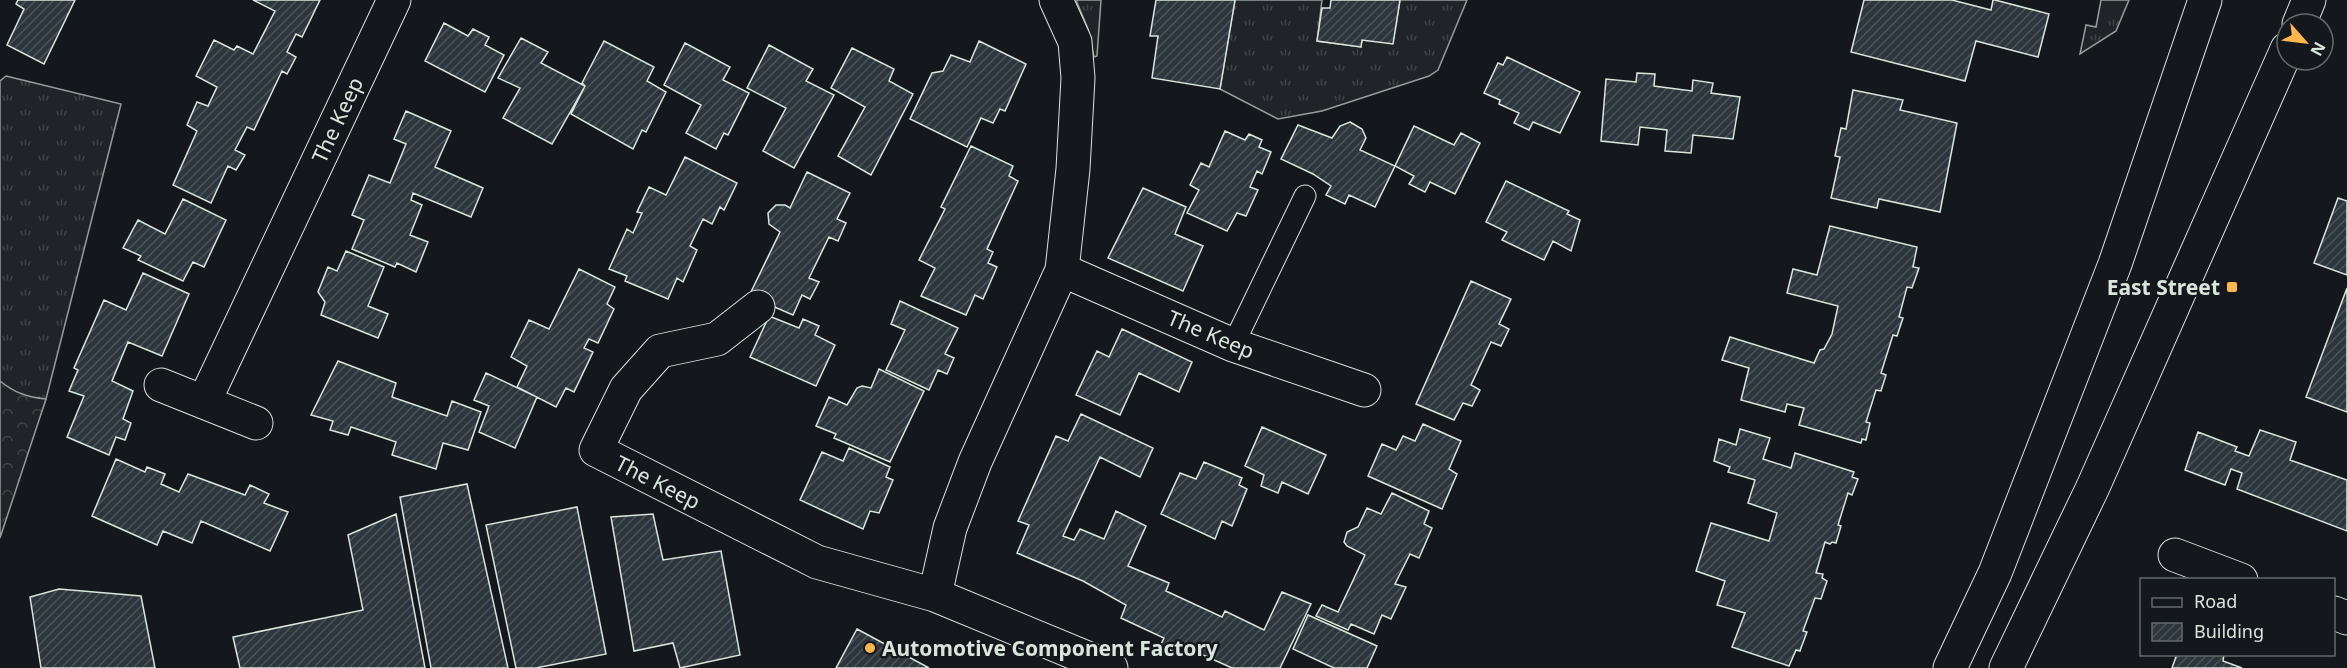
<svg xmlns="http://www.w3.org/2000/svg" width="2347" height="668" font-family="'Noto Sans',sans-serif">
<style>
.grass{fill:url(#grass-tufts);stroke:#939e99;stroke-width:1.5}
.forest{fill:url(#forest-crowns);stroke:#939e99;stroke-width:1.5}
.building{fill:url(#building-hatch);stroke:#d8e6dc;stroke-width:1.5}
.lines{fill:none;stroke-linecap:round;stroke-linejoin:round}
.lane-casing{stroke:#d8e6dc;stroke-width:23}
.street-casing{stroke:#d8e6dc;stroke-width:35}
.primary-casing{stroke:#d8e6dc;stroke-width:35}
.lane{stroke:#14181c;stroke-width:21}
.street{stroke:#14181c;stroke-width:33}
.primary{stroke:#14181c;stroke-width:33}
.poi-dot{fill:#ffb74d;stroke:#14181c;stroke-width:2}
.labels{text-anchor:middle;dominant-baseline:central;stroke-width:4.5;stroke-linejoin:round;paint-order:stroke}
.street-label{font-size:21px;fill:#d8e6dc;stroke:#14181c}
.poi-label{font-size:21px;font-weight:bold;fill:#d8e6dc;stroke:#14181c;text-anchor:end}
</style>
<defs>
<pattern id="grass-tufts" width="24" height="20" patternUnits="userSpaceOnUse" patternTransform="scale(1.5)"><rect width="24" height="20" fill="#202428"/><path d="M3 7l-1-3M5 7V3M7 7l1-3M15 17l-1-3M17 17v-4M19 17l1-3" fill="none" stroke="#404447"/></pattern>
<pattern id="forest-crowns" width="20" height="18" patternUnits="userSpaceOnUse" patternTransform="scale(1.5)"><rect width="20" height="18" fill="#202428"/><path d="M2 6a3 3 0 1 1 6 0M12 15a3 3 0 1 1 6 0" fill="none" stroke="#404447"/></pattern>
<pattern id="building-hatch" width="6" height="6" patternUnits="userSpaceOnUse" patternTransform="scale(1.5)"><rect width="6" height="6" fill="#2c363c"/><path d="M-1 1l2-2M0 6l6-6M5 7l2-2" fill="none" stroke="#4a5358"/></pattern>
</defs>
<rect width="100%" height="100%" fill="#14181c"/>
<path class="grass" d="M1076,0h25l-4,56 -3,1 -6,-28z
M1235,0h87l-5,41 44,6 1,-7 31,3 7,-43h67l-29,70 -9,6 -107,35 -44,8 -58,-30z
M2101,0h28l-13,31 -36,23 6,-29 10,2z
M6,76l115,28 -75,295 -46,129v-447z"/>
<path class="forest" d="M0,381c15,12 27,16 46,18l-46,139z"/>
<path class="building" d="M18,0h57l-31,64 -37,-19 17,-36 -8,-5z
M253,0h67l-18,37 -6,-3 -9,18 9,5 -9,17 -5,-3 -28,59 -7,-3 -12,23 10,5 -9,15 -8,-4 -17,37 -38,-18 24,-54 -10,-6 10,-23 11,4 9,-19 -21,-11 18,-36 20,10 3,-4 16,8 22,-43z
M1156,0h79l-15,89 -68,-11 6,-42h-8z
M1331,0h69l-7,44 -31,-4 -1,7 -44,-6 5,-33h8z
M1864,0h88l39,10 2,-10h2l54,14 -11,43 -62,-16 -11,40 -114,-29z
M444,23l24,13 5,-7 16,8 -4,8 19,10 -19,37 -60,-31z
M521,38l27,14 -7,11 44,23 -33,58 -49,-26 17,-30 -22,-10z
M604,41l50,26 -7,14 19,11 -20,40 -4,-2 -9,19 -62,-35 14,-28 -3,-3z
M979,41l47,23 -21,47 -5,-2 -7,14 -12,-5 -14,29 -57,-28 22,-46 11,-2 8,-16 19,7z
M685,43l45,24 -7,13 26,13 -21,42 -4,-2 -8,16 -30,-16 15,-28 -37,-20z
M769,45l44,24 -7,12 28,14 -40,73 -31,-17 23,-43 -39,-20z
M852,48l42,21 -5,12 24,13 -42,81 -33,-19 27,-49 -34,-19z
M1507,57l73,35 -20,41 -27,-11 -4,8 -15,-7 5,-10 -20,-9 1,-4 -16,-7 14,-30 5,2z
M1637,73l18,1 -1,12 38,5 1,-11 20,3 -2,10 29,4 -7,42 -40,-4 -2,18 -26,-2 2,-21 -27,-3 -2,18 -37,-4 5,-62 30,3z
M1853,90l50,10 -3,10 57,13 -17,89 -61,-13 -2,9 -46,-10 9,-41 -5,-1 6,-28 5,1z
M406,111l45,20 -16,36 48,21 -12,29 -58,-24 -2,7 11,5 -12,30 18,7 -12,30 -19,-9 -2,4 -43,-18 12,-29 -12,-5 17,-40 21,8 16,-39 -12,-5z
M1350,122l12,7 4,9 -6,12 35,16 -20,41 -26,-12 -4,9 -19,-9 5,-9 -18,-12 -32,-15 17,-34 34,13 8,-12z
M1414,126l40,19 7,-12 19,10 -25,51 -25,-12 -5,10 -16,-8 5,-8 -19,-10z
M1225,131l20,9 4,-6 13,6 -3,7 12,5 -9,22 -5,-3 -7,16 8,3 -12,26 -9,-3 -10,18 -40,-18 12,-23 -9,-5 11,-22 8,4z
M971,146l42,20 -4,10 9,5 -31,68 6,3 -5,11 9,4 -14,32 -8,-4 -9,20 -45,-19 14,-28 -16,-8 26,-51 -4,-2z
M685,157l52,26 -13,27 -4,-3 -8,17 -9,-5 -13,27 7,4 -14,32 -6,-4 -9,21 -43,-18 2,-5 -18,-7 18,-40 6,4 9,-20 -5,-1 12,-25 17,8z
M807,172l43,21 -13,26 9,4 -8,18 -9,-4 -20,41 10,4 -9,17 -8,-4 -9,20 -44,-19 31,-64 -11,-8 -1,-11 8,-8h9l5,3z
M1506,181l63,30 -2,3 13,6 -9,31 -18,-10 -9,19 -42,-20 5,-8 -21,-10z
M1143,188l43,19 -11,27 28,12 -20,45 -75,-33z
M2338,198l9,3v74l-33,-12z
M183,199l43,21 -22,47 -11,-5 -10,19 -45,-21 3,-4 -18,-8 15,-28 27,14z
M1830,226l87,21 -4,20 6,1 -7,20 -5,-1 -8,30 4,1 -6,18 -4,-1 -12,38 5,2 -5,16 -5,-1 -10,32 4,1 -4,17 -4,-1 -1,4 -62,-18 5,-17 -17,-4 -2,8 -44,-12 8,-32 -27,-8 8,-23 84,26 6,-13 4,-1 8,-15 6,-28 -51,-13 6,-24 24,6z
M346,251l38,16 -16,39 20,8 -10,24 -57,-23 4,-13 -7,-10 10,-25 9,4z
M579,269l36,18 -8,17 7,5 -16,34 -9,-4 -5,9 9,4 -19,40 -8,-4 -10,19 -39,-20 10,-21 -16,-9 18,-37 20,9z
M143,273l46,21 -27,62 -34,-14 -16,39 21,10 -10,28 8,4 -6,17 -9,-3 -7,18 -42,-18 17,-41 -15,-5 9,-21 -4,-2 30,-68 22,10z
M1471,281l40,18 -12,25 10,5 -8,17 -10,-4 -20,43 9,5 -8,16 -9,-3 -9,17 -38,-16z
M2347,288v124l-41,-15z
M900,301l58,27 -13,26 9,4 -7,16 -9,-4 -9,20 -43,-20 19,-40 -14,-6z
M769,316l30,12 4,-9 16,7 -4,9 20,10 -19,41 -66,-29z
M1122,329l70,33 -13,30 -40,-19 -19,42 -44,-20 21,-44 12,6z
M338,361l58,22 -4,14 55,19 5,-15 29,11 -13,38 -25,-7 -7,26 -44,-14 4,-13 -45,-15 -3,8 -18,-5 3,-9 -22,-6z
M879,369l45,22 -34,71 -56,-24 2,-4 -20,-8 13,-29 18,8 10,-17 5,-2 9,2z
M486,373l51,24 -22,51 -36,-16 10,-26 -15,-6z
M1081,414l72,34 -13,29 -40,-20 -37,79 11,4 6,-11 24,10 12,-28 30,15 -18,40 41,17 -3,8 56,26 3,-6 39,19 18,-38 29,12 -31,64h-48l-51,-23 -4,8 -17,-7 4,-8 -43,-20 5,-13 -43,-24 -66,-28 12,-28 -11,-4 38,-85 12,5z
M1423,424l38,17 -12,28 8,5 -15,35 -74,-33 14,-32 14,6 7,-14 12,5z
M1262,427l64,28 -18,39 -26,-12 -4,11 -17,-7 3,-11 -19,-9z
M1740,429l30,9 -7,21 28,9 4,-15 59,19 -2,5 6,2 -6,16 -4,-2 -10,32 3,1 -5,17 -4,-1 -2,2 -5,-2 -9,31 7,1 -1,4 5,3 -6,18 -6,-1 -12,33 4,1 -6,16 -1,3 -4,-1 -7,16 -57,-19 13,-34 -28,-8 8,-24 -29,-10 15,-48 58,18 8,-28 -29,-10 7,-23 -27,-8 2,-5 -16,-6 5,-22 17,6z
M2260,430l36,12 -6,18 57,20v51l-110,-42 5,-16 -11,-4 -6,16 -40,-15 13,-38 39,15 -2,4 14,5z
M849,448l41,19 -4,10 7,3 -14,33 -9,-2 -7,18 -63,-29 22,-48 21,9z
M116,459l29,13 2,-5 18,7 -4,10 18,8 9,-18 57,21 5,-10 19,9 -5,9 24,9 -18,39 -69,-30 -9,22 -29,-12 -6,14 -65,-29z
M1204,462l38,16 -3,7 8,4 -15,37 -10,-5 -7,18 -54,-25 19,-41 16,6z
M467,484l41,184h-77l-31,-171z
M1392,493l37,18 -5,13 8,4 -13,30 -9,-4 -15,30 11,3 -15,32 -9,-4 -8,19 -23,-10 -3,6 -32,-14 6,-11 16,7 27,-57 -18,-9 -3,-4 3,-10 11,-5 9,-19 14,6z
M577,507l29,147 -70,14h-20l-30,-143z
M396,514l29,154h-185l-7,-31 130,-27 -15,-75z
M653,514l10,46 58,-9 19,104 -60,13 -7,-25 -39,8 -23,-134z
M59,589l82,7 14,72h-114l-11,-71z
M1308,615l69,31 -10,22h-33l-41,-19z
M857,629l72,39h-93z
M2177,654h47l-1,7 19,7h-70z"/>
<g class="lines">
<g class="lane-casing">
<path id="lane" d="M1233,345l72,-149"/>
</g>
<g class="street-casing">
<path id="street" d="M1056,0l19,42 3,36 -5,91 -11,101 -87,192 -25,66 -15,67 176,73
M1062,270l171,75 131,45
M758,307l-41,32 -57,12 -34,38 -30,61 221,112 118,33
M161,385l95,38
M204,402l190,-402
M2175,555l66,25
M2334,613l13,5"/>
</g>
<g class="primary-casing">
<path id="primary" d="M2299,24l10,-24
M1950,668l45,-95 120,-309 90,-264
M2006,668l87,-181 194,-438"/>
</g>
<use href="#lane" class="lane"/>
<use href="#street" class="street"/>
<use href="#primary" class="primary"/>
</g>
<g class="poi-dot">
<rect x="2226" y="281" width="12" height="12" rx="3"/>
<circle cx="870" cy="648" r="6"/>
</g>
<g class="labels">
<g class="street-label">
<text transform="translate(337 120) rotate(-65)">The Keep</text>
<text transform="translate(1211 334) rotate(23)">The Keep</text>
<text transform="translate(658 482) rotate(27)">The Keep</text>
</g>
<g class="poi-label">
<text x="2220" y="287">East Street</text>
<text x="882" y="648" text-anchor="start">Automotive Component Factory</text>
</g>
</g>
<rect x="2140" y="578" width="195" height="78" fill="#14181c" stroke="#626a69" stroke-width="1.5"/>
<rect x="2152" y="598" width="30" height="9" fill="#14181c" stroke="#626a69" stroke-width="1.5"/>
<text x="2194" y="608" font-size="18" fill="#d8e6dc">Road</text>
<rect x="2152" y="623" width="30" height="18" fill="url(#building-hatch)" stroke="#626a69" stroke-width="1.5"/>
<text x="2194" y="638" font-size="18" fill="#d8e6dc">Building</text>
<g transform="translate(2305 42) rotate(118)"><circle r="28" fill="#14181c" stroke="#626a69" stroke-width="1.5"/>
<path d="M0-4.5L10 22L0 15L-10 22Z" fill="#ffb74d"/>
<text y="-9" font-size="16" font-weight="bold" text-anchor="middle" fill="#d8e6dc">N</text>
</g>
</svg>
